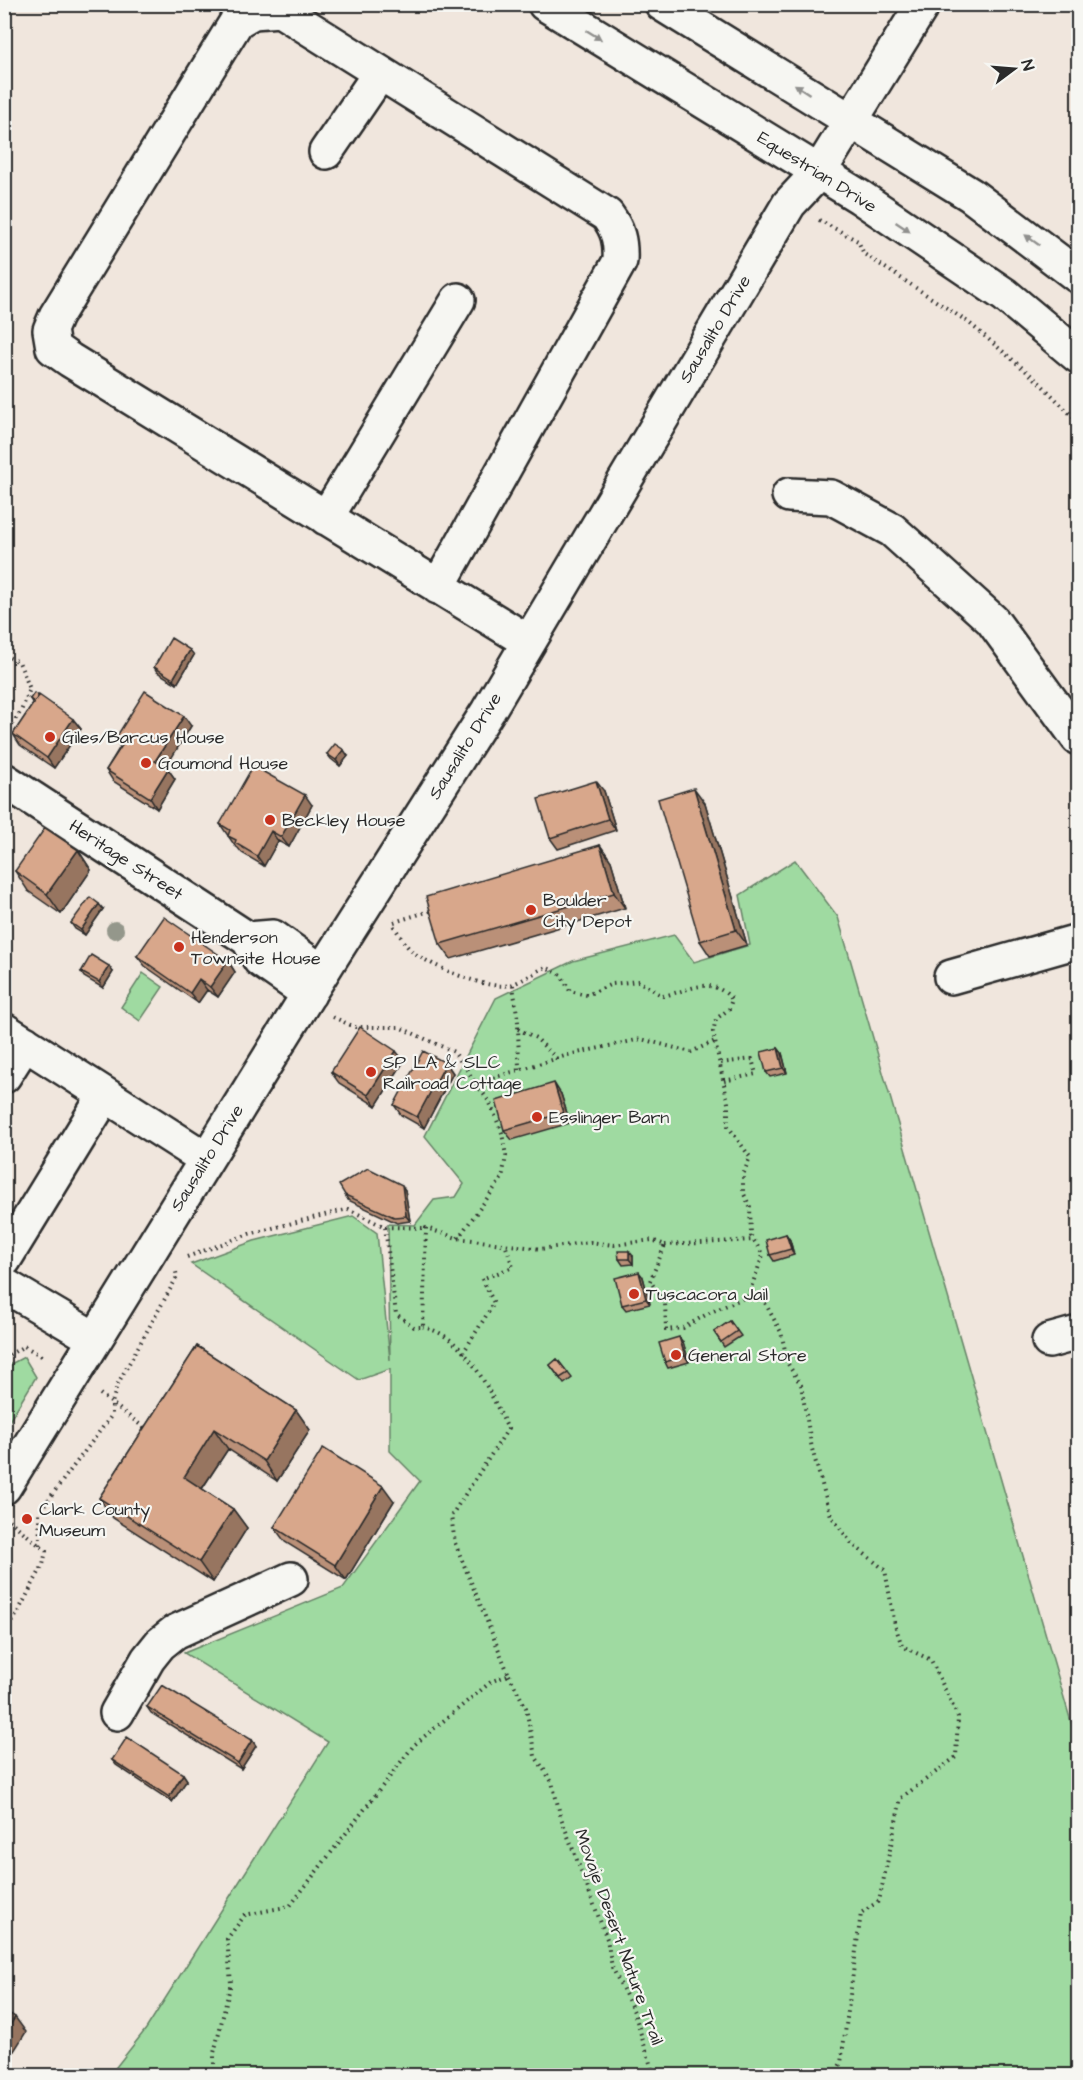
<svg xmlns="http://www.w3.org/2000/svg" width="1083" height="2080" font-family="'Architects Daughter',sans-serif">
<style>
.green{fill:#9fdaa1;stroke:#658266;stroke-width:1.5}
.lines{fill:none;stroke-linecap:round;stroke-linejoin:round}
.minor-casing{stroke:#2b2b2b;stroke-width:38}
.path{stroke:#2b2b2b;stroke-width:4;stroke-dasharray:1.5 4.5;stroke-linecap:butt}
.minor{stroke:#f6f6f2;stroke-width:33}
.tree{fill:#94978b}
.wall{fill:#ba9078;stroke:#2b2b2b;stroke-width:1.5}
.shaded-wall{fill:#977561;stroke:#2b2b2b;stroke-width:1.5}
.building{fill:#d8a78b;stroke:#2b2b2b;stroke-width:1.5}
.oneway{fill:#90908e}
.poi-dot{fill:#c8321e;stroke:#f6f6f2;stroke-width:2}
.labels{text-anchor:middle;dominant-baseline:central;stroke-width:4.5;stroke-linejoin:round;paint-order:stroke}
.street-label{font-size:18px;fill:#2b2b2b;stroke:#f6f6f2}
.poi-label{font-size:18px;fill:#2b2b2b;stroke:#f6f6f2;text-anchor:start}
</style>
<rect width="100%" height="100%" fill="#f0e6dd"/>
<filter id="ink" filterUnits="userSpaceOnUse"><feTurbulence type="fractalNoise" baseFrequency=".0167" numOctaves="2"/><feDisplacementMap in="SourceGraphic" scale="12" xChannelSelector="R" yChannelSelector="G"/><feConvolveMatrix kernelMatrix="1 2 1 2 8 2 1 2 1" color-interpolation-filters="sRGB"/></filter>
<g filter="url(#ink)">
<path class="green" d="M795,860l43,57 240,829v329l-969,1 37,-47 182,-287 -144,-89 159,-65 77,-107 -30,-30v-82l-31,11 -168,-116 63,-23 99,-25 24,17 13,127 -2,-136 27,1 19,-25 22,-3 8,-13 -39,-48 71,-138 77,-37 101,-26 20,27 56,-17 -10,-50z
M143,973l20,14 -23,34 -19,-14z
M24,1357l12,20 -31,51v-61z"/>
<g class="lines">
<g class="minor-casing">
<path id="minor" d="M545,4l315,193 145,98 73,61
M662,4l309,191 107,81
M326,152l54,-79
M789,495l42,2 61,33 100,90 86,118
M326,518l132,-218
M438,587l182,-326c1,-20 -2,-31 -13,-46l-327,-205 -27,2 -16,9 -181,295 -6,14 3,18 17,12 459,282
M4,780l244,159 25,-2 49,35
M248,939l12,21 49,34
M951,977l127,-36
M4,1030l202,129
M4,1076l21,-33
M4,1260l101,-165
M4,1285l91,54
M1049,1341l29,-8
M4,1487l325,-526 159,-250 301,-507 30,-32 104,-168
M117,1713l31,-54 12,-15 15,-12 116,-53"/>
</g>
<path class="path" d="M819,220l39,21 6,13 104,68 71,60 39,40
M4,655l15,7 11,27 -9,22 -17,25
M394,922l39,-12
M513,985l5,37 1,48
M333,1017l22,10h44l55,25 36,51 12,30 4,23 -4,22 -44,60
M518,1029l18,9 21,21
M721,1063l31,-4 4,15 -32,7
M476,1083l92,-28 73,-16 50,13 24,-11
M385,1227l41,1
M665,1245l88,-5
M187,1257l62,-23 99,-25 37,18 11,87 18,13h9l3,-99 31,10 84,11 49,-7 24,3 38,-5 13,5 -15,36 15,21 1,28 17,-2 28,-16 37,-16 15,-41 -12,-19 -1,-29 -7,-15v-17l7,-18 -22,-31v-23l-15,-71 3,-13 13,-10 3,-10c-22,-24 -41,-9 -69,-3l-25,-15 -26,3 -25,11 -17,-4 -9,-16 -15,-8c-11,5 -24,14 -33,17 -21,9 -82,-18 -100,-32 -9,-7 -14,-20 -22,-29
M752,1291l12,10 17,31 7,32 13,21 11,64 19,67 21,28 33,26 10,55 7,21 29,14 27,57 -2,40 -55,41 -22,103 -18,12 -20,150 -7,13
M463,1353l31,-50 -12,-24 31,-12 -8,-23
M4,1358l20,-12 21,12
M100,1394l47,36
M40,1545l-1,-33 73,-97v-12l5,-18 60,-108 -1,-5
M4,1638l39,-73 3,-14 -37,-31
M509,1675l17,33 9,48 17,26 9,36 46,121 5,28 22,45 20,64
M214,2076v-23l17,-70 -4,-44 18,-24 45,-9 124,-161 78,-64 17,-6 -54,-132 -4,-27 57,-87c-19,-38 -40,-92 -85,-102"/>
<use href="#minor" class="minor"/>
</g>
<circle class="tree" cx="115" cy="930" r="9"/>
<path class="wall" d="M194,655l-17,29 -20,-12 -3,-5z
M30,699l43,20 8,10 -27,39 -34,-23 -7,-11 20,-30z
M191,726l-26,41 3,2 7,10 -18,30 -44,-28 -7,-11 14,-23 -5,-8z
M327,754l21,2 -8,10 -9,-7z
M604,791l12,39 -58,19 -8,-11z
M705,803l42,142 -37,11 -10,-15z
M312,805l-23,42 -11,-6 -14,25 -22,-13 -4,-5 -3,-2 -15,-22z
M600,845l11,16 14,47 -174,51 -11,-15z
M78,850l13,20 -30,44 -33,-23 -13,-20z
M103,909l-18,26 -10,-6 -4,-6z
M137,956l91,5 7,11 -17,25 -11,-7 -9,13 -53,-37z
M81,972h32l-10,16 -19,-11z
M778,1048l4,5 5,20 -17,4 -4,-5z
M404,1061l-28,45 -37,-23 -8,-11z
M446,1063l7,10 -29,55 -23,-13 -7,-10z
M561,1094l9,29 -58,17 -8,-10z
M405,1190l5,31 -13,2 -49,-23 -3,-5z
M786,1234l4,6 4,15 -20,6 -4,-6z
M633,1256v8l-10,1 -4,-6z
M643,1277l7,27 -24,6 -4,-5z
M730,1321l11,15 -17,11 -10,-15z
M683,1342l6,20 -21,6 -3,-6z
M197,1346l99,64 14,20 -33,51 -49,-32 -26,40 31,20 14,19 -34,54 -100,-64 -14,-20z
M557,1359l15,19 -8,6 -14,-19z
M394,1501l-48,79 -61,-38 -11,-15z
M147,1707l105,33 4,6 -15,23 -90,-56z
M112,1760l71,14 4,6 -15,22 -56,-37z"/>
<path class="shaded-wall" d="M190,650l4,5 -17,29 -4,-5z
M184,716l7,10 -28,46 -8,-11z
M73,719l8,10 -27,39 -7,-10z
M344,750l4,6 -8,10 -4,-6z
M168,769l7,10 -18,30 -7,-11z
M596,781l8,10 12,39 -8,-11z
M694,788l11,15 42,142 -11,-15z
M305,795l7,10 -23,42 -8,-10z
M271,831l7,10 -14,25 -7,-10z
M600,845l11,16 14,47 -11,-15z
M78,850l13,20 -30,44 -14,-20z
M99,904l4,5 -18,26 -4,-5z
M228,961l7,11 -17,25 -8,-10z
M109,966l4,6 -10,16 -4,-6z
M199,979l8,11 -9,13 -8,-10z
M778,1048l4,5 5,20 -4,-5z
M396,1051l8,10 -28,45 -8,-11z
M446,1063l7,10 -29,55 -7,-11z
M554,1083l7,11 9,29 -7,-10z
M402,1185l3,5 5,31 -4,-5z
M786,1234l4,6 4,15 -3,-6z
M629,1251l4,5v8l-4,-5z
M639,1272l4,5 7,27 -4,-5z
M679,1337l4,5 6,20 -4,-6z
M296,1410l14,20 -33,51 -13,-20z
M214,1429l14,20 -31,47 -13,-19z
M383,1486l11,15 -48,79 -11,-15z
M233,1509l14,19 -34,54 -14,-20z
M252,1740l4,6 -15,23 -3,-6z
M183,1774l4,6 -15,22 -3,-5z
M15,2017l11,15 -22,35v-32z"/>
<path class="building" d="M171,638l19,12 -17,29 -19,-12z
M145,691l39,25 -29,45 13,8 -18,29 -44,-28 17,-26 -8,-5z
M34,693l5,3 -5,6 -4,-3z
M39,695l34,24 -26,39 -34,-24z
M335,744l9,6 -8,10 -9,-6z
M253,766l52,29 -24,42 -10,-6 -14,25 -22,-13 1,-3 -8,-4 2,-6 -10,-6z
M596,781l12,38 -58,19 -12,-39z
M694,788l42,142 -36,11 -42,-142z
M45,828l33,22 -31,44 -32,-23z
M600,845l14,48 -174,51 -14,-47z
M90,897l9,7 -18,26 -10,-7z
M164,917l64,44 -18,26 -11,-8 -9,14 -53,-37z
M91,955l18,11 -10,16 -18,-10z
M360,1027l36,24 -28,44 -37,-23z
M778,1048l5,20 -17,4 -5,-20z
M423,1051l23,12 -29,54 -23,-12z
M554,1083l9,30 -59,17 -8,-29z
M368,1168l34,17 4,31 -12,1 -49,-22 -6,-10z
M786,1234l5,15 -21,6 -4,-15z
M618,1251h11v8h-10z
M639,1272l7,27 -24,6 -7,-27z
M730,1321l7,10 -16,11 -7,-10z
M679,1337l6,19 -20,6 -6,-19z
M197,1346l99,64 -32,51 -50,-32 -30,48 49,32 -34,53 -100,-64z
M557,1359l11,14 -8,5 -10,-13z
M323,1448l60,38 -48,79 -61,-38z
M162,1685l90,55 -14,23 -91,-56z
M127,1737l56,37 -14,23 -57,-37z
M4,2010l11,7 -11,18z"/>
<defs><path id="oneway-solid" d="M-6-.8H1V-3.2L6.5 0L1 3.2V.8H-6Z" transform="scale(1.5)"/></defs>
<g class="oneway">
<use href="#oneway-solid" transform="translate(594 35) rotate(32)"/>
<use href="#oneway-solid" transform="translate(802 89) rotate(-147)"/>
<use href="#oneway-solid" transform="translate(903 227) rotate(34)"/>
<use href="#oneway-solid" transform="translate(1032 240) rotate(-144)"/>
</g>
</g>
<g class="poi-dot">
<circle cx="50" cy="737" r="6"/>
<circle cx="146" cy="763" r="6"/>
<circle cx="270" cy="820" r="6"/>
<circle cx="531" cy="910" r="6"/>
<circle cx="179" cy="947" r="6"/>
<circle cx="371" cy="1072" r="6"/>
<circle cx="537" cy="1117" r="6"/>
<circle cx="634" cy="1294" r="6"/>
<circle cx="676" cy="1355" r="6"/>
<circle cx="27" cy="1519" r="6"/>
</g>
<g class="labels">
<g class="street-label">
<text transform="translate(817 172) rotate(32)">Equestrian Drive</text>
<text transform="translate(715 329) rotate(-59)">Sausalito Drive</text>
<text transform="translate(465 746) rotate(-58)">Sausalito Drive</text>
<text transform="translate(126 860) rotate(33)">Heritage Street</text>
<text transform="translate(207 1158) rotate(-58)">Sausalito Drive</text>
<text transform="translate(619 1937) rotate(70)">Movaje Desert Nature Trail</text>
</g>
<g class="poi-label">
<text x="62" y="737">Giles/Barcus House</text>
<text x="158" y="763">Goumond House</text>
<text x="282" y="820">Beckley House</text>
<text x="543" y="900">Boulder<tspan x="543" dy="21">City Depot</tspan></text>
<text x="191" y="937">Henderson<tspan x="191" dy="21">Townsite House</tspan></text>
<text x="383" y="1062">SP LA &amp; SLC<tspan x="383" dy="21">Railroad Cottage</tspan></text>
<text x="549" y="1117">Esslinger Barn</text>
<text x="646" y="1294">Tuscacora Jail</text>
<text x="688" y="1355">General Store</text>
<text x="39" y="1509">Clark County<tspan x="39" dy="21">Museum</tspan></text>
</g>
</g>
<rect width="1083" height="2080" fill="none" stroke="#f6f6f2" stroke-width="24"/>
<rect x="12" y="12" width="1059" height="2056" fill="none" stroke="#2b2b2b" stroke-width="2" filter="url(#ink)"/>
<g transform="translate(1014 69) rotate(74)" stroke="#f6f6f2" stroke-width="4.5" paint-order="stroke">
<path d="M0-4.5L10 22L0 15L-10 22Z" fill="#2b2b2b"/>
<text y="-9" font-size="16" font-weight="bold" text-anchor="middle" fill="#2b2b2b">N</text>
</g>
</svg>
